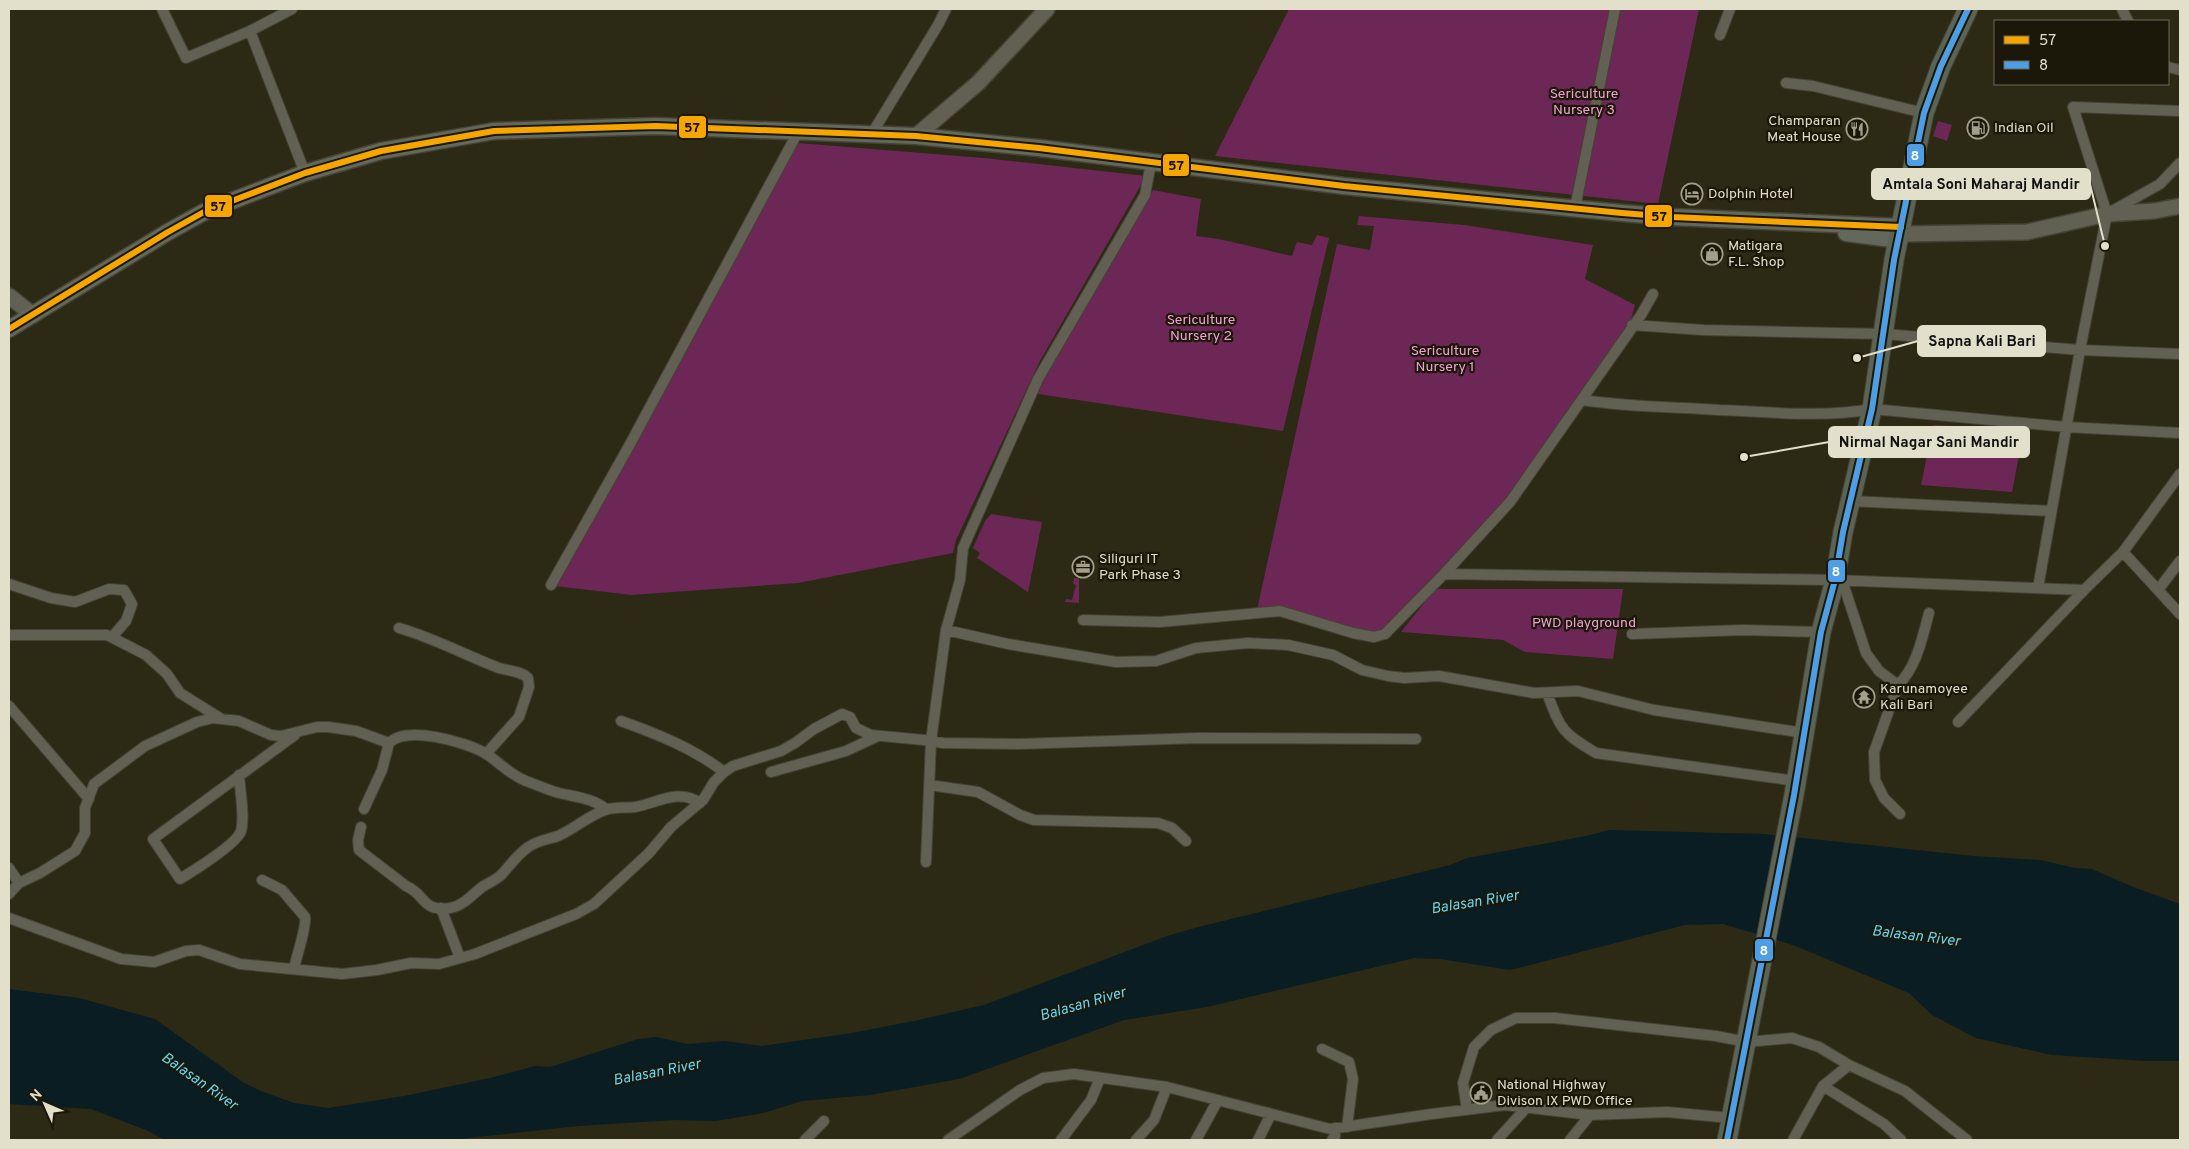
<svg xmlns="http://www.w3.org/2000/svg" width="2189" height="1149" font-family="Overpass,sans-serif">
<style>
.green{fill:#6c2756}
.water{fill:#091d22}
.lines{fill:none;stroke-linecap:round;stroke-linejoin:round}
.street-casing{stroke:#454334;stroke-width:12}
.secondary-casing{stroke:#454334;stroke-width:18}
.primary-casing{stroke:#454334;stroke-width:19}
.highway-casing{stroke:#454334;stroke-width:21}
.street{stroke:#626052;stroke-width:10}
.secondary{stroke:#626052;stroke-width:15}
.primary{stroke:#62685a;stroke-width:16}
.highway{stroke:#5b6454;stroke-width:19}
.bus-1-casing{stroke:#1b1809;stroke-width:10}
.bus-2-casing{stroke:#1b1809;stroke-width:10}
.bus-1{stroke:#f7a600;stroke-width:6}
.bus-2{stroke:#4d9ee5;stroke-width:6}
.labels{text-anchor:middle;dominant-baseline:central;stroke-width:4.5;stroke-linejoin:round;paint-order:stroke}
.park-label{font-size:14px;fill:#f1a1d5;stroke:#1b1809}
.poi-label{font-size:14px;fill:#e2dfcb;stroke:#1b1809;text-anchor:start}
.water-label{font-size:15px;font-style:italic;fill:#63d7fa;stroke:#1b1809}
.leader{fill:none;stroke:#e2dfcb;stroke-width:2}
.callout-dot{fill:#e2dfcb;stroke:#1b1809;stroke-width:2}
.callout{fill:#e2dfcb;stroke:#e2dfcb;stroke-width:2}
.callout-label{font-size:15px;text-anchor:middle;font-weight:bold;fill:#111}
.line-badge{stroke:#1b1809;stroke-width:2}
.badge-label{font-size:14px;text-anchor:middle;font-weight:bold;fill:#fff}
.pale-badge-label{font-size:14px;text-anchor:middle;font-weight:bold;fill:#111}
</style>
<rect width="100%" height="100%" fill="#2c2915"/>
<path class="green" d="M1289,9h410l-41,195 -443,-48z
M1938,121l14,4 -5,16 -14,-5z
M798,143l186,15 162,18 -106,185 -84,179 -3,13 -155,30 -167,12 -76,-9z
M1153,190l48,9 -5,37 23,3 73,17 5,-14 15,3 5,-10 12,3 -46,193 -245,-37 10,-23z
M1359,216l105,9 129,20 -8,34 50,26 -5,18 -120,175 -126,133 -8,3 -119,-24 80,-366 33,6 4,-24 -17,-1z
M1933,425l91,4 -12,63 -91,-7z
M991,514l51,8 -14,70 -51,-34 3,-5 -7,-5 12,-27z
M1074,578h5v25l-14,-1 1,-3 6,1 4,-15 -3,-1z
M1435,589h188l-10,70 -88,-7 -22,-12 -102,-8z"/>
<path class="water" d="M1609,830l155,4 210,22 66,4 35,8 17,1 41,18 47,17v157h-34l-94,-6 -76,-17 -44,-23 -23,-22 -116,-48 -70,-21 -38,1 -175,45 -70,-11 -26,-1 -207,49 -83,13 -165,59 -89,16 -68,6 -39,12 -47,8 -41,-1 -97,6 -128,14h-285l-19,-10 -55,-21 -82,-5v-115l70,9 76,21 89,64 17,8 33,12 34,5 76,-12 86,-18 45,-12 15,1 88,-28 18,-2 31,7 38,-3 37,5 90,-13 62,-12 70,-16 183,-69 28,-8 255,-63 17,-7 119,-22z"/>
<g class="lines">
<g class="street-casing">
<path id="street" d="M162,9l24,49 64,-27 42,-22
M2122,9l6,12
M250,31l55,142
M1720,35l10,-26
M2168,67l12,3
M1786,83l27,3 111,27
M871,135l67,-110 8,-16
M1575,208l40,-199
M2112,211l48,-27 20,-21
M1632,325l71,5 181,4 196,16 100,4
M1582,400c45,7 92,7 137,10 51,2 103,8 153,-1l194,18 114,6
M1851,501l200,10
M2123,552l57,62
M1444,574l391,6 249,10
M1842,580l24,73 13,18 19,14 -24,67 1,28 9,18 16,16
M9,584l42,14 24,4 34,-13 15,1 8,14 -6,17 -14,16
M551,585l78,-139 169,-314
M2038,588l42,-238 27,-136 -34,-107 107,4
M2158,590l22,-29
M1083,620l77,2 120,-11 73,22 21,4 11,-3 59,-60 66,-72 131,-187 12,-21
M399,628c35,10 66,27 100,40 10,3 22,3 29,10l1,9 -10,30 -33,37
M946,630l62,14 108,18 40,-1 40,-13 52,-5 40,2 45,10 29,15 26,6 16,2 35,-2 95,17 44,-2 76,19 150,23
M1632,634l111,-4 78,2
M9,635h98l39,20 21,19 13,19 40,25
M1898,685c19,-18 24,-47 31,-72
M1547,693c14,37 15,40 49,60l200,28
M9,706l80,93
M621,721c36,13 72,27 103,51
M1958,722l126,-132 39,-38 57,-78
M771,772l75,-21 32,-15
M239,775c1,15 6,43 2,56 -4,13 -48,40 -61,48l-27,-40 142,-104
M929,785l49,7 42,23 14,5 124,3 14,5 14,13
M364,809l18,-39 7,-27
M361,827l-3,13 1,10 47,36c20,8 15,26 44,22 13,-2 22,-13 32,-21 6,-4 14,-7 19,-12 9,-9 15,-19 26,-27 10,-8 20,-8 31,-12 16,-7 30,-20 47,-26 8,-3 21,-2 30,-3 22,-4 44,-19 65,-4
M926,862l5,-121 15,-111 14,-50 3,-32 75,-169 107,-184 6,-32
M9,868l10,15
M262,880l20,10 23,27c2,10 -9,40 -11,52
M9,894l10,-11 21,-10 35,-22 10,-18v-25l9,-24 51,-38 52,-24 16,-4 26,3 32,14 10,1 36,-9h11l28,4 33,12c18,-18 76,-1 96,10 14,9 25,22 41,28 11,4 22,9 33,12 17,4 33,5 47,16
M441,908l19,50
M9,918l112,41 33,3 32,-11 13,-1 41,14 102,10 35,-4 34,-7 28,1 36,-10 101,-40 18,-10 55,-51 22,-26 32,-27 11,-18 10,-10 9,-6 48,-15 14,-8 19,-14 28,-15 8,3 6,11 15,7 53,5 19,3 76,1 180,-6 217,1
M1322,1049l27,13 4,17 -6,48
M1823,1086l61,38 17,16
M1467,1110l-4,-27 11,-36 17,-17 25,-12h39l161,18 31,6 45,-4 27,9 30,18 56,26 62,49
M805,1140l19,-19
M948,1140l72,-50 23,-12 31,-4 93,13 163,42 102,-15 73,-9 85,10 77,-3 64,6
M1061,1140l30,-40 9,-22
M1136,1140l18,-20 13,-33
M1196,1140l22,-40
M1258,1140l13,-26
M1332,1140l3,-4v-8
M1497,1140l29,-32
M1570,1140l20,-25
M1793,1140l30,-54 26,-21"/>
</g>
<g class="secondary-casing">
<path id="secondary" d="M916,136l62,-53 69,-74
M1900,234l127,-2 80,-18 47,-3 26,-5
M9,296l24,19"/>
</g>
<g class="primary-casing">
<path id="primary" d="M1846,233l53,7
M9,329l159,-97 36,-20 38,-15 63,-24 76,-22 113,-20 162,-5 260,10 123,12 305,38 278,27 50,4 229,10"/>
</g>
<g class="highway-casing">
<path id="highway" d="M1727,1140l67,-345 27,-163 14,-52 8,-48 29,-123 22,-149 30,-147 17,-47 27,-57"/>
</g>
<use href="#street" class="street"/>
<use href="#secondary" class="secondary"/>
<use href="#primary" class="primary"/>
<use href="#highway" class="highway"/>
<g class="bus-1-casing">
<path id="bus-1" d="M9,329l159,-97 36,-20 38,-15 63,-24 76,-22 113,-20 162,-5 260,10 123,12 305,38 278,27 50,4 229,10"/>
</g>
<g class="bus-2-casing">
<path id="bus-2" d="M1727,1140l67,-345 27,-163 14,-52 8,-48 29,-123 22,-149 30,-147 17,-47 27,-57"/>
</g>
<use href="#bus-1" class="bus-1"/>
<use href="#bus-2" class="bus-2"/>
</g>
<defs>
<g id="fuel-ring" transform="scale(1.125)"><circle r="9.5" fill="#1b1809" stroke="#a29f8b" stroke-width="1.5"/><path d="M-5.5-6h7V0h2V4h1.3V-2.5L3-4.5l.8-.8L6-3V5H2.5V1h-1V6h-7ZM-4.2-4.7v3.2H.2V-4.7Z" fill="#a29f8b"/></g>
<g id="restaurant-ring" transform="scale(1.125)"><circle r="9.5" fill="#1b1809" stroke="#a29f8b" stroke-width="1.5"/><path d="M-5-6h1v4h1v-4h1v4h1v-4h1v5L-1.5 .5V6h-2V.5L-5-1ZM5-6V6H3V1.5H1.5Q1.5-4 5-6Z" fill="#a29f8b"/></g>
<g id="hotel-ring" transform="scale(1.125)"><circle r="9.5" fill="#1b1809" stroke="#a29f8b" stroke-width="1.5"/><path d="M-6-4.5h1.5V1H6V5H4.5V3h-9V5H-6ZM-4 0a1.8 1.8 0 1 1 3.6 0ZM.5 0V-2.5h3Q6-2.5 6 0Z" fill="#a29f8b"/></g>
<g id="shop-ring" transform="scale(1.125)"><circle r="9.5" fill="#1b1809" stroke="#a29f8b" stroke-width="1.5"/><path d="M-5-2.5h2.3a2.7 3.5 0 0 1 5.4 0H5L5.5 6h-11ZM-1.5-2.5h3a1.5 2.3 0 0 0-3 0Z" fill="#a29f8b"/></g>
<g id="office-ring" transform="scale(1.125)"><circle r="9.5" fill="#1b1809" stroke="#a29f8b" stroke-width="1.5"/><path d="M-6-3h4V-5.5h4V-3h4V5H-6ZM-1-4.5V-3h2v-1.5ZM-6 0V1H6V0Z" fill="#a29f8b"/></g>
<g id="temple-ring" transform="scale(1.125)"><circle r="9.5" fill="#1b1809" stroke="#a29f8b" stroke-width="1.5"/><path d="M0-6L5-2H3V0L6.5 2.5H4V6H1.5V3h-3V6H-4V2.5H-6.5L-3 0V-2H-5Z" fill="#a29f8b"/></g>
<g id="civic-ring" transform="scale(1.125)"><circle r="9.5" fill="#1b1809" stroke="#a29f8b" stroke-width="1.5"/><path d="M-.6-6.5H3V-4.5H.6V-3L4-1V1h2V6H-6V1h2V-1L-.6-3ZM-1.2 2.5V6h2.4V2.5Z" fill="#a29f8b"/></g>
</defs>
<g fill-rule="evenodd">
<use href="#fuel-ring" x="1978" y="128"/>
<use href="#restaurant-ring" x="1857" y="129"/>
<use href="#hotel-ring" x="1692" y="194"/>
<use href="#shop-ring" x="1712" y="254"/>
<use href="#office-ring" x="1083" y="567"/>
<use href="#temple-ring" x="1864" y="697"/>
<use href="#civic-ring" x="1481" y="1093"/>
</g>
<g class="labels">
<g class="park-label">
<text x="1584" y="94">Sericulture<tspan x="1584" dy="16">Nursery 3</tspan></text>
<text x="1201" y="320">Sericulture<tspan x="1201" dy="16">Nursery 2</tspan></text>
<text x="1445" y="351">Sericulture<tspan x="1445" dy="16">Nursery 1</tspan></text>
<text x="1584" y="623">PWD playground</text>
</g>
<g class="poi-label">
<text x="1841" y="121" text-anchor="end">Champaran<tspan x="1841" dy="16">Meat House</tspan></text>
<text x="1994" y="128">Indian Oil</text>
<text x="1708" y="194">Dolphin Hotel</text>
<text x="1728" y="246">Matigara<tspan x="1728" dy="16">F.L. Shop</tspan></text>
<text x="1099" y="559">Siliguri IT<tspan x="1099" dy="16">Park Phase 3</tspan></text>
<text x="1880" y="689">Karunamoyee<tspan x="1880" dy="16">Kali Bari</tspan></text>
<text x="1497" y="1085">National Highway<tspan x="1497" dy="16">Divison IX PWD Office</tspan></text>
</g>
<g class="water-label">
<text transform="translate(1475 903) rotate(-9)">Balasan River</text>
<text transform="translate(1916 937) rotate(7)">Balasan River</text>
<text transform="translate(1083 1005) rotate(-16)">Balasan River</text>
<text transform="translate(657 1073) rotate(-11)">Balasan River</text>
<text transform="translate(199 1082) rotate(35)">Balasan River</text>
</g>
</g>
<path class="leader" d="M2105 246L2090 184M1857 358L1918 341M1744 457L1829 442"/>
<g class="callout-dot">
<circle cx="2105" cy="246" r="5"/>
<circle cx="1857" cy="358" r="5"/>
<circle cx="1744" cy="457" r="5"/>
</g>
<g class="callout">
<rect x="1872" y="169" width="218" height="30" rx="5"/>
<rect x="1918" y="326" width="127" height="30" rx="5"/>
<rect x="1829" y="427" width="200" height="30" rx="5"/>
</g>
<g class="callout-label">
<text x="1981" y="189">Amtala Soni Maharaj Mandir</text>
<text x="1982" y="346">Sapna Kali Bari</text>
<text x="1929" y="447">Nirmal Nagar Sani Mandir</text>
</g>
<g class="line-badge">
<rect x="678" y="115" width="29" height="24" rx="5" fill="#f7a600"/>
<rect x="1906" y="143" width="19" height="24" rx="5" fill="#4d9ee5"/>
<rect x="1162" y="153" width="28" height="24" rx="5" fill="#f7a600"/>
<rect x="204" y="194" width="29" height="24" rx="5" fill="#f7a600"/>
<rect x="1644" y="204" width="29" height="24" rx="5" fill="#f7a600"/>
<rect x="1827" y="559" width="19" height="24" rx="5" fill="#4d9ee5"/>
<rect x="1754" y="938" width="20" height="24" rx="5" fill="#4d9ee5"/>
</g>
<g class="badge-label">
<text x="1915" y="160">8</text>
<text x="1836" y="576">8</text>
<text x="1764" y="955">8</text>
</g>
<g class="pale-badge-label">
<text x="692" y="132">57</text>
<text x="1176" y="170">57</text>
<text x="218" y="211">57</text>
<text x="1659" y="221">57</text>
</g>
<rect width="2189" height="1149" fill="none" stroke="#e2dfcb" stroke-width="20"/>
<rect x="1994" y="20" width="175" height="65" fill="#1b1809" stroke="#6b6857"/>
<rect x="2004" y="36" width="25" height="8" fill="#f7a600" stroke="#6b6857"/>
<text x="2039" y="45" font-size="15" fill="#e2dfcb">57</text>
<rect x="2004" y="61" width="25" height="8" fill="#4d9ee5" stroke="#6b6857"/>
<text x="2039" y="70" font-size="15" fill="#e2dfcb">8</text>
<g transform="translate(45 1104) rotate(315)" stroke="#1b1809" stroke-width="4" paint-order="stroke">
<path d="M0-4L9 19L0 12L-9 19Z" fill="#e2dfcb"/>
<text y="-8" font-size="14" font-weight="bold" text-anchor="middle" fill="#e2dfcb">N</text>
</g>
</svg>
